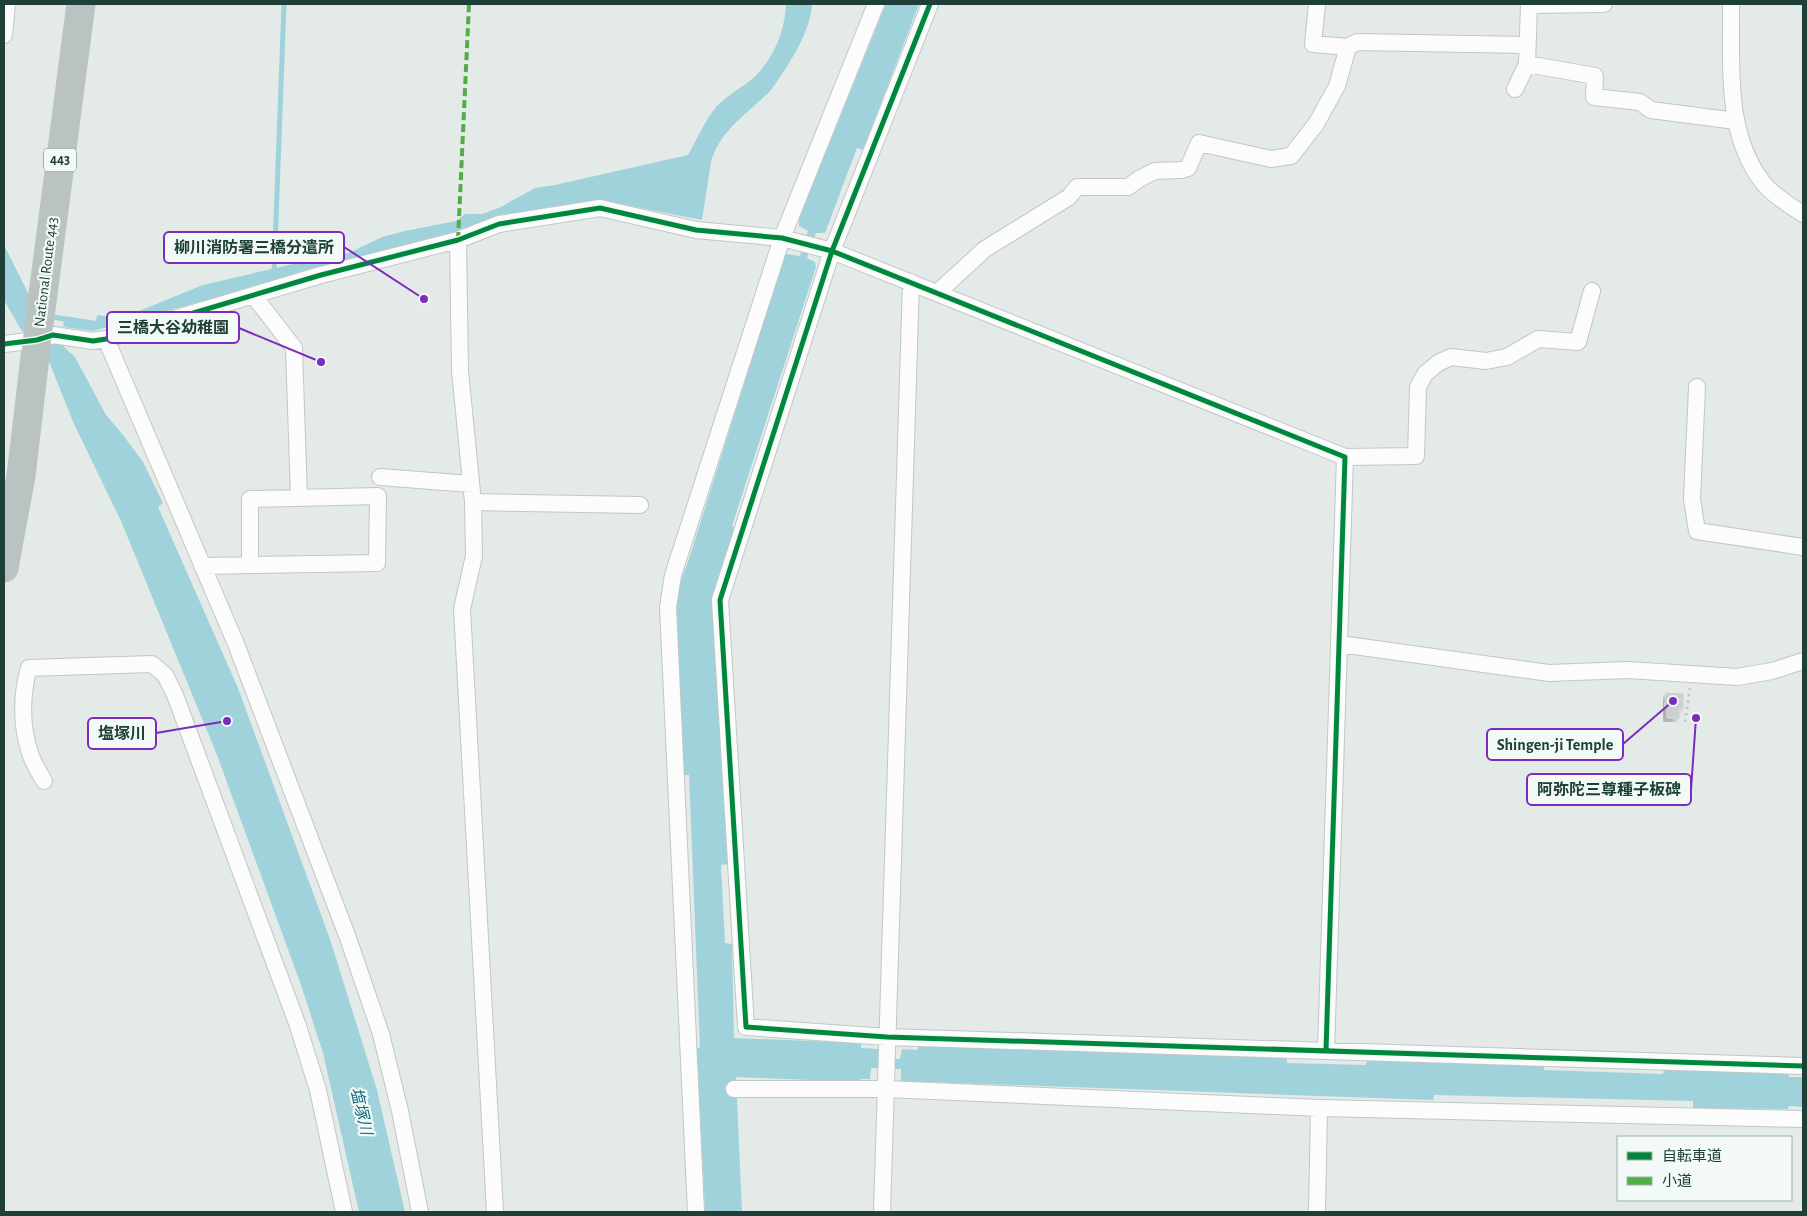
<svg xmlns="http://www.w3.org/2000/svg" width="1807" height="1216" font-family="'Alegreya Sans','Noto Sans JP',sans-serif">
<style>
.water{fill:#a0d2dc}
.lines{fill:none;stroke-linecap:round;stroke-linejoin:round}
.stream{stroke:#a0d2dc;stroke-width:5}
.building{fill:#cad1cf;stroke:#cdd3d0;filter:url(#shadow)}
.street-casing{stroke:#c1c7c5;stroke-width:18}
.highway-casing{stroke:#bcc7c3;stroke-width:29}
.path{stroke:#c0cac8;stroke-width:3;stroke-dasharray:2.5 4;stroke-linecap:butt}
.street{stroke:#fbfcfb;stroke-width:16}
.highway{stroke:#bac3c1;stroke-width:28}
.quiet{stroke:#52ad46;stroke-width:4;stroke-dasharray:8 4;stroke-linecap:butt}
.cycleway-casing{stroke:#f2f9f6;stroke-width:8}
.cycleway{stroke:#00873e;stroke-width:5}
.labels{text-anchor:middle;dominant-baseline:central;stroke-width:4.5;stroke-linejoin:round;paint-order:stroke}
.shield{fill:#f2f9f6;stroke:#5e7872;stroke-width:1}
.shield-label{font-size:14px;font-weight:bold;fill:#1f4039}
.street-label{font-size:15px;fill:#1f4039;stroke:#f2f9f6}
.water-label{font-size:16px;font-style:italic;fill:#136a82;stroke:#f2f9f6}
.leader{fill:none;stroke:#7b2cbf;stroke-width:2}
.callout-dot{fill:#7b2cbf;stroke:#f2f9f6;stroke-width:2}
.callout{fill:#f2f9f6;stroke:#7b2cbf;stroke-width:2}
.callout-label{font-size:16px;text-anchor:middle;font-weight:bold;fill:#1f4039}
</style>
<defs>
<filter id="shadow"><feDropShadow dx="-4.5" dy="4.5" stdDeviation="2.5" flood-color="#0004"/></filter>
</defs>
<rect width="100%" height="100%" fill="#e4eae7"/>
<path class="water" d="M786,4h26c-2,27 -19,54 -34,76 -4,5 -7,11 -12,15 -21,20 -47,37 -55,67l-9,58 -102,-20 -99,15 -16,7 -13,9 -144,35 -16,2 -87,27 -132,36 -30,-4 2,-11 31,5 1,-6 15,2 22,-4 69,-28 90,-21 20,-7 36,-4 33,-16 23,-6 51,-10 9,-7h17l19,-7 34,-19 20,-3 133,-30c7,-12 21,-42 30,-50 10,-10 23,-17 34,-26 21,-19 33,-47 34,-75z
M886,4h33l-56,146 -6,-2 -32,85h-9l-9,25 8,4 1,5 -84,259 5,3 -23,70 15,265 -8,1 4,78 7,1 2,94 127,5v5l17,1v10h22l2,-10 16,1v-4l369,12v5l79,2 1,-7 177,7v5l119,4 1,-5 124,5 1,3h14v30l-14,-1 -1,3 -95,-1v-7l-259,-6 -1,5 -532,-19v-12l-30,-1 -1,11h-9l-3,3 -122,-5 6,135h-37l-8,-164h3l-11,-273h-6l-8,-170 4,-20 10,-26 96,-305 15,2 8,-25 -9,-5v-8z
M4,245l26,52 35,51 10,9 31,58 17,20 20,27 20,41 -5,4 80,181 93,254 46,148 28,122h-46l-36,-159 -22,-68 -84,-230 -96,-234 -47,-97 -24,-60 -30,-36 -16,-28z"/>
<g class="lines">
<path class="stream" d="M274,274l10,-270
M48,316l22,4"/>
</g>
<path class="building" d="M1666,693l17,1v15l-4,-1v11l-12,-1v-10h-2z"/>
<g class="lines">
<g class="street-casing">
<path id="street" d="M930,4l-98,247 -112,349 26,427 141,10 916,29
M1731,4c1,60 -7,130 33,180 7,9 29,24 39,30
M4,35l3,-31
M1348,47l9,-5 170,3
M1527,64l68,12 -1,21 46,5 11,8 85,11
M1515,89l12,-25 2,-59 75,-1
M458,240l2,131 13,131 1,54 -12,53 33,603
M937,293l48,-44 84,-52 8,-10h51l11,-8 16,-8 26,-1 7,-2 11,-25 72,16 20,-3 25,-32 21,-38 11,-39 -35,-3 4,-40
M253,295l41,53 5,150
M106,339l130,305 112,294 33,96 19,77 20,101
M4,344l33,-4 16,-5 40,6 13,-2 215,-64 137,-35 41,-16 101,-16 96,22 86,8 50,13 513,206 -19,593
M1697,387l-5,112 5,32 106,16
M1345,457l71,-1 2,-69 7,-13 13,-11 13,-6 35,4 21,-4 31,-18 40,3 14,-51
M380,477l91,7
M473,502l167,3
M202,566l175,-3 1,-67 -128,3v66
M1340,644l209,29 79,-3 109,7 35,-6 31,-10
M44,781c-5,-9 -11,-18 -14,-28 -9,-27 -9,-58 -1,-85l123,-4 13,11 10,20 123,331 20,64 26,122
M734,1089h152l433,19 484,11
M696,1212l-28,-605 5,-32 109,-337 94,-234
M882,1212l29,-930
M1317,1212l2,-104"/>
</g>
<g class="highway-casing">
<path id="highway" d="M4,568l17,-92 16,-136 44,-336"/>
</g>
<path class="path" d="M1685,722l5,-34"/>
<use href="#street" class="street"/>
<use href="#highway" class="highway"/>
<path class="quiet" d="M458,240l11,-236"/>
<g class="cycleway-casing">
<path id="cycleway" d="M930,4l-98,247 -112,349 26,427 141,10 916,29
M4,344l33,-4 16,-5 40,6 13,-2 215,-64 137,-35 41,-16 101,-16 96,22 86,8 50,13 513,206 -19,593"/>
</g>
<use href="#cycleway" class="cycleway"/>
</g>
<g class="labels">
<rect class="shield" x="44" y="148.5" width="32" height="23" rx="4"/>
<g class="shield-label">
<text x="60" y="160">443</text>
</g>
<g class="street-label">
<text transform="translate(46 272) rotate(-83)">National Route 443</text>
</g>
<g class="water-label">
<text transform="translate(361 1111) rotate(77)">塩塚川</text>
</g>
</g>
<path class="leader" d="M424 299L344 247M321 362L239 328M227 721L156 733M1673 701L1623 744M1696 718L1691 790"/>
<g class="callout-dot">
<circle cx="424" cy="299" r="5"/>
<circle cx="321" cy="362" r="5"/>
<circle cx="227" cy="721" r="5"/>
<circle cx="1673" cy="701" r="5"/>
<circle cx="1696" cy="718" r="5"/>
</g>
<g class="callout">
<rect x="164" y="232" width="180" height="31" rx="5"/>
<rect x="107" y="312" width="132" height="31" rx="5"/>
<rect x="88" y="718" width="68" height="31" rx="5"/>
<rect x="1487" y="729" width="136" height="31" rx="5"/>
<rect x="1527" y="774" width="164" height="31" rx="5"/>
</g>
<g class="callout-label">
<text x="254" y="253">柳川消防署三橋分遣所</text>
<text x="173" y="333">三橋大谷幼稚園</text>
<text x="122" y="739">塩塚川</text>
<text x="1555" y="750">Shingen-ji Temple</text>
<text x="1609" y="795">阿弥陀三尊種子板碑</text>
</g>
<rect width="1807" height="1216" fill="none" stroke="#1f4039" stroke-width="10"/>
<rect x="1617" y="1136" width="175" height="65" fill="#f2f9f6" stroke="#9eafaa"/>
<rect x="1627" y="1152" width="25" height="8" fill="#00873e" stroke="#9eafaa"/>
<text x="1662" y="1161" font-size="15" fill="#1f4039">自転車道</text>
<rect x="1627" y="1177" width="25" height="8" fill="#52ad46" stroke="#9eafaa"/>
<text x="1662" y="1186" font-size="15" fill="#1f4039">小道</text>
</svg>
